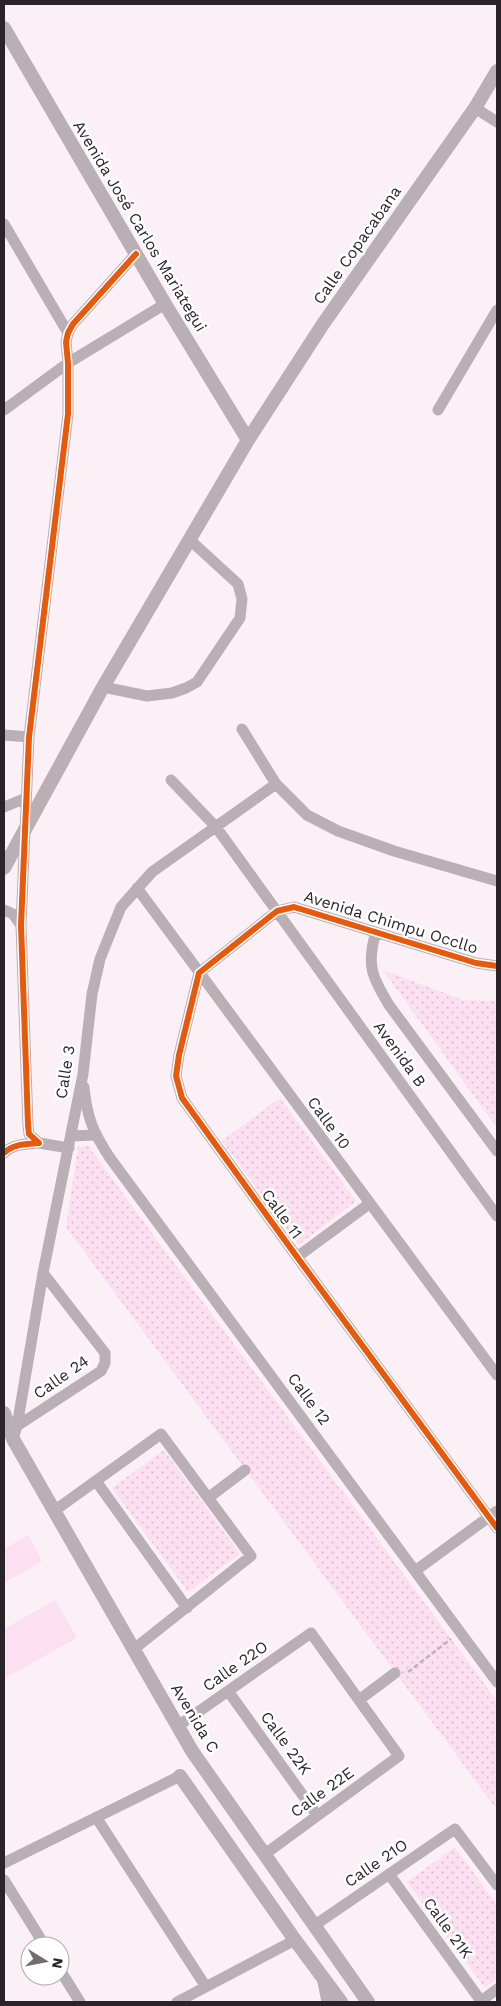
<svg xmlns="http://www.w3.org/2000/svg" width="501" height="2006" font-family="'Work Sans',sans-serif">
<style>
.grass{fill:#fcdff1}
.park{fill:url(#park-dots)}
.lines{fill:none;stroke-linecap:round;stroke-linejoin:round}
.path{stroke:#beb4ba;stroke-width:2.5;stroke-dasharray:5 2.5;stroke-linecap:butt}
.minor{stroke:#b9afb5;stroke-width:11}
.tertiary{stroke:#b9afb5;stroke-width:14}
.cycleway-casing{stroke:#fff;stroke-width:9}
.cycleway{stroke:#e8590c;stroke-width:6}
.labels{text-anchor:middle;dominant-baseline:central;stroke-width:5;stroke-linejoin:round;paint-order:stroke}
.street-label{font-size:16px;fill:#2c2329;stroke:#fff}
</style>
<defs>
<pattern id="park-dots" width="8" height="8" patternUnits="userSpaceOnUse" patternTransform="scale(1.25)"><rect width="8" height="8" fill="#fcdff1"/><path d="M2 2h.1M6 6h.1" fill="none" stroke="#d8bfcf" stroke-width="1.8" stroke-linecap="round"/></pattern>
</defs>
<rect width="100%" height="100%" fill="#faf0f6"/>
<path class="grass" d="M28,1535l14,26 -38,22v-34z
M55,1600l22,38 -72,40 -1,-3v-46z"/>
<path class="park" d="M383,970l80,30 34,1v127z
M280,1098l76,103 -57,44 -77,-104z
M88,1146l409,555v109l-431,-583 12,-80z
M164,1450l76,104 -52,38 -76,-104z
M455,1847l42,58v73l-12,10 -78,-106z"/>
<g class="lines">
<path class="path" d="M408,1672l43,-33"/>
<path class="minor" d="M475,108l22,14
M4,224l64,109
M4,410l64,-47 97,-59
M438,410l59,-100
M103,687l44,9 25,-3 14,-5 11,-6 43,-64 2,-19 -4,-15 -48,-44
M242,729l34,55 31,31 31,16 56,20 103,30
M4,735l25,2
M171,780l45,47 281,389
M4,807l22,-9
M137,888l360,487
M4,910l9,4 8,11
M376,932c-10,33 -4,45 13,73l108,146
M497,966l-21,-3 -182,-56 -17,4 -78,62 -20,82 -3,21 6,22 13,18 102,141 200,271
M84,1087c3,31 9,45 26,71l387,524
M71,1136l24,-1
M39,1143l30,5
M4,1153c9,-9 22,-9 35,-10l-10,-9 -1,-9 -7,-200 8,-188 39,-323v-51l-2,-21 2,-9 5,-9 63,-70
M297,1257l72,-53
M17,1426l84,-55 4,-8v-10l-62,-80
M13,1439l4,-13 26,-153 40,-199 9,-80 8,-35 10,-25 11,-27 31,-35 124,-88
M96,1481l91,127
M208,1498l37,-28
M54,1511l107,-77 90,122 -117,93
M415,1571l82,-60
M228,1691l89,124
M359,1700l36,-27
M178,1726l133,-93 88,123 -134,98
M96,1817l110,170
M4,1863l176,-87
M389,1874l92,127
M4,1880l41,66
M315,1925l140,-96 42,56
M60,1970l20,32
M322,1977l5,25
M177,2002l118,-62
M480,2002l17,-13"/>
<path class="tertiary" d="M4,28l161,276 83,136
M4,868l99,-181 145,-247 75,-116 152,-216 22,-37
M4,1413l9,26 179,312 176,251
M180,1776l115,164 46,62"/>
<g class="cycleway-casing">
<path id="cycleway" d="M497,966l-21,-3 -182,-56 -17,4 -78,62 -20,82 -3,21 6,22 13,18 102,141 200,271
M4,1153c9,-9 22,-9 35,-10l-10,-9 -1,-9 -7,-200 8,-188 39,-323v-51l-2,-21 2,-9 5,-9 63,-70"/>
</g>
<use href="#cycleway" class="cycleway"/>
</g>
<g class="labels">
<g class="street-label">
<text transform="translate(140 226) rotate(59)">Avenida José Carlos Mariategui</text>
<text transform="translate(357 245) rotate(-55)">Calle Copacabana</text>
<text transform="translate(391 922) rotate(17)">Avenida Chimpu Occllo</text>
<text transform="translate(400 1054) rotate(54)">Avenida B</text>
<text transform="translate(65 1072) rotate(-81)">Calle 3</text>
<text transform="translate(329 1123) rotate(54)">Calle 10</text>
<text transform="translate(282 1214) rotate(54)">Calle 11</text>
<text transform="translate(61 1377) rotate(-35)">Calle 24</text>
<text transform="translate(309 1399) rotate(54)">Calle 12</text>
<text transform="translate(235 1666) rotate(-35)">Calle 22O</text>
<text transform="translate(195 1718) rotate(59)">Avenida C</text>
<text transform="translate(286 1743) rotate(54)">Calle 22K</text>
<text transform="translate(322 1792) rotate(-36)">Calle 22E</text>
<text transform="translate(376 1863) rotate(-34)">Calle 21O</text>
<text transform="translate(448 1928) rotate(54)">Calle 21K</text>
</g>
</g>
<rect width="501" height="2006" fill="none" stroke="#2c2329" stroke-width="10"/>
<g transform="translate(45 1961) rotate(100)"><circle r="24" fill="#ffffff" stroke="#aba7a9"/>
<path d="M0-4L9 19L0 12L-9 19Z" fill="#746b71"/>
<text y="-8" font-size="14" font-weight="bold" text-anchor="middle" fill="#2c2329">N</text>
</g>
</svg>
